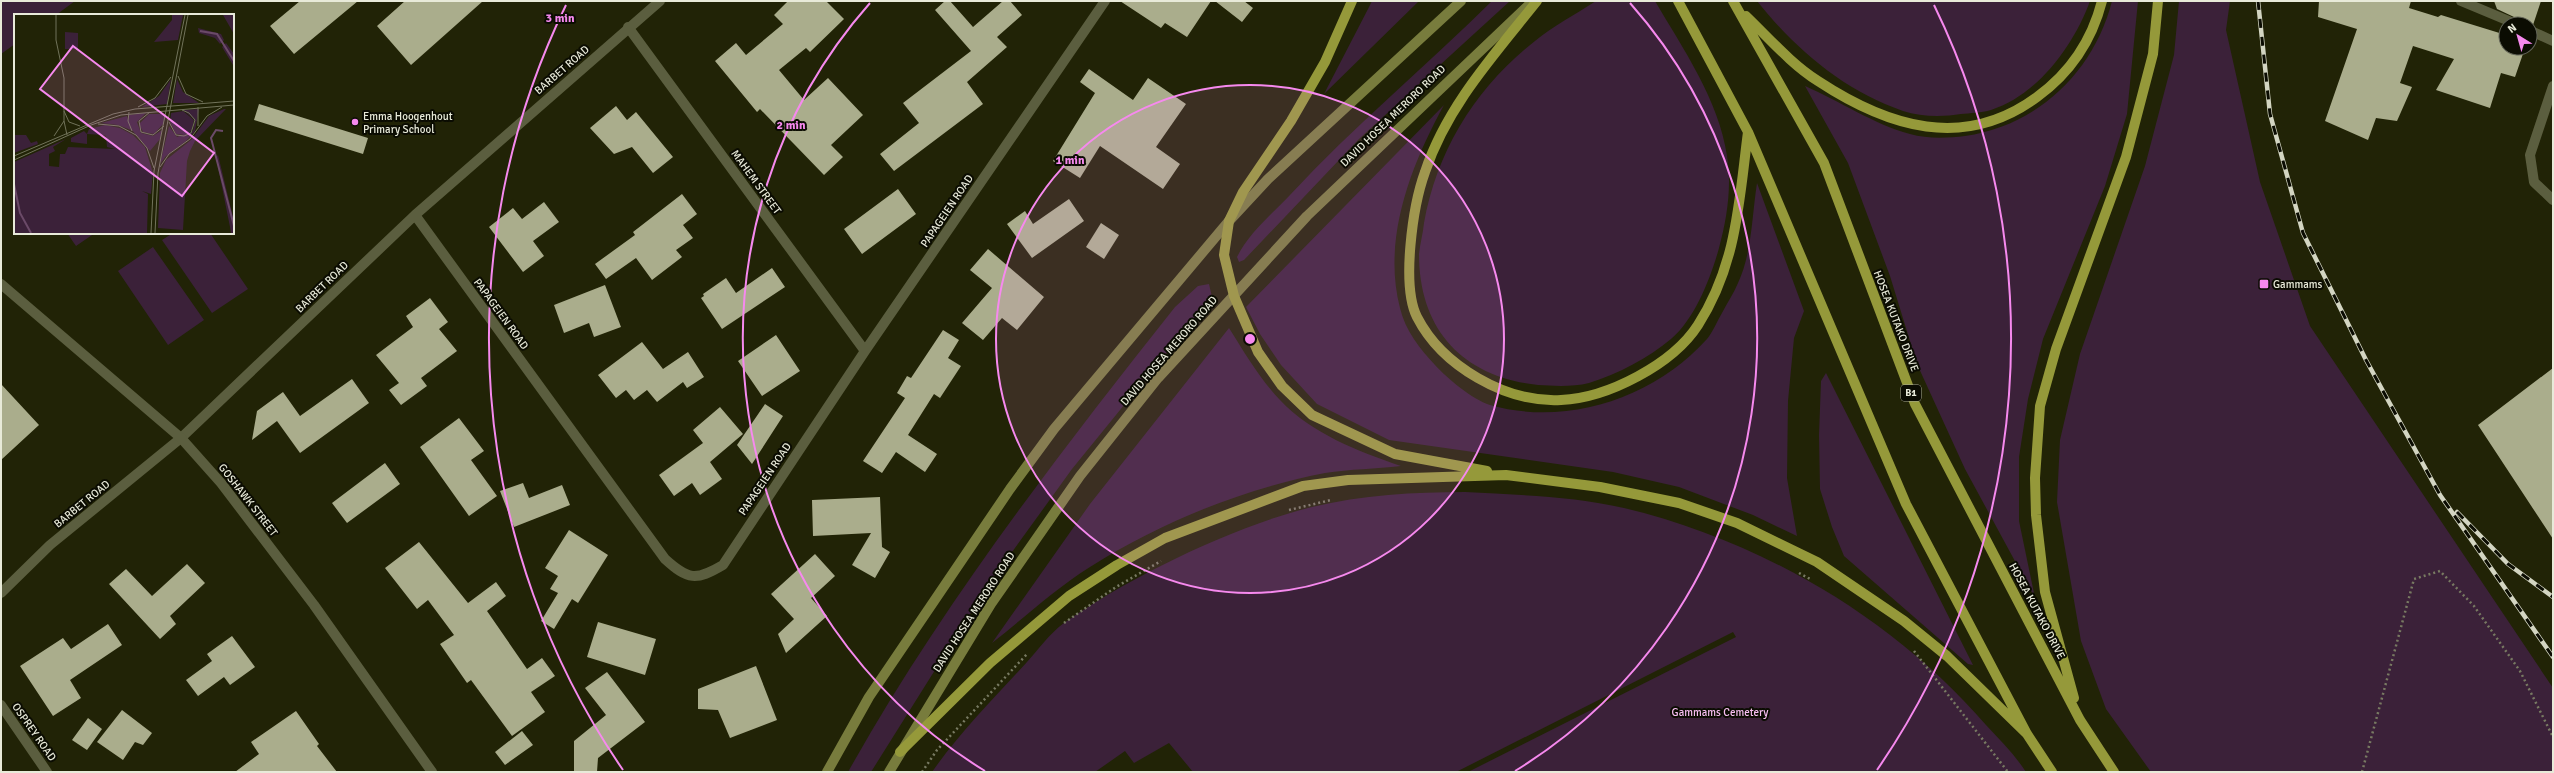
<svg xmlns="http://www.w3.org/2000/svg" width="2554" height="773" font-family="Signika,sans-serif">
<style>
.green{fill:#3b2139}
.building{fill:#aaad8c}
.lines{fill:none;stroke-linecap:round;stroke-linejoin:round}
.path{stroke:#787a62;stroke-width:2.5;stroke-dasharray:2 3;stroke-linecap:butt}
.service{stroke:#5b5e3f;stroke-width:10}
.minor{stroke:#5b5e3f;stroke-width:10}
.tertiary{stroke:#5b5e3f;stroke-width:10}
.secondary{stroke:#787c3d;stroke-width:10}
.primary{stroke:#95993a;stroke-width:10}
.rail-casing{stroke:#d3d5c2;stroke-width:4.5}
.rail{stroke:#0b0c02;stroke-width:3;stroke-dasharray:9;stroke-linecap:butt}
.ring{fill:none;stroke:#f689ee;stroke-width:2}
.poi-dot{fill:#f689ee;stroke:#0b0c02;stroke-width:1.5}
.labels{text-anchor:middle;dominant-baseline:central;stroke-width:4;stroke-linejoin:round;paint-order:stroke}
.shield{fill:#0b0c02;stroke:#a6a798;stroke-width:1}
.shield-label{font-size:10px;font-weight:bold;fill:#e8ead9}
.street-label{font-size:11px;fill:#e8ead9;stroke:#0b0c02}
.poi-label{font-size:11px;fill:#e8ead9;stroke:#0b0c02;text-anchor:start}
.park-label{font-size:11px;fill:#f8bef2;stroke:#0b0c02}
.inset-river{fill:none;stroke:#6b4a68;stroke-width:2}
.inset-road{fill:none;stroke:#71735a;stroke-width:1}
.view{fill:#f689ee;fill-opacity:0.15;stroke:#f689ee;stroke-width:2}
.inset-edge{fill:none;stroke:#e8ead9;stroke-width:2}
.centre{fill:#f689ee;stroke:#0b0c02;stroke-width:2}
.ring-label{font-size:12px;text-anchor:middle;font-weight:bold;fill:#f689ee;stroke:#0b0c02;stroke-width:4;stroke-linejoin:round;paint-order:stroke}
</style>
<rect width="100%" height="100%" fill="#212306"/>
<path class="green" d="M1,1h74l-19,14h-41v29l-14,10z
M1372,1h47l-95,93 44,-85z
M1492,1h18l-151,138 -115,121 -5,2 -2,-5c12,-24 35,-43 53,-62 64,-69 135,-128 202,-194z
M1596,1h59c28,48 64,99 72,155 5,31 0,62 -8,92 -8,29 -24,71 -48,91 -23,19 -53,35 -82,44 -16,4 -35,3 -51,2 -75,-8 -119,-55 -119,-131 1,-10 4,-21 5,-31 13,-73 52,-136 111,-182 18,-15 41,-27 61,-40z
M1757,1h333c-16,44 -52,94 -99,109 -10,3 -21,3 -30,4 -18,3 -40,3 -58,-3 -59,-20 -108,-62 -146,-110z
M2112,1h26l-11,113 -22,72 -62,153 -15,60 -9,58v64l16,77 -70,-129 -48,-105 -27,-88 -42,-113 -43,-77c35,15 68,38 105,48 17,5 38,4 55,2 72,-10 129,-64 147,-135z
M2179,1h51l-4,29 34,152 50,144 243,362v84h-402l-45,-63 -25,-68 -24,-139 3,-62 20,-86 65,-188 29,-111z
M1444,105c-33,60 -62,134 -44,203 5,22 20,41 35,57 13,14 37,34 55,40 77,22 164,-7 217,-66 6,-7 10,-18 15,-26 5,-10 12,-20 16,-30 14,-30 14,-68 19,-100l47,128 -10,27 -6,63 -1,77 10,58 -44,-21 -74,-28 -66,-15 -224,-32 -72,-36 -36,-39 -21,-31 -14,-27z
M67,233h28l-19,13z
M173,233h37l38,56 -36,24 -50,-73z
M153,247l51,73 -36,25 -50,-74z
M1209,284l3,13 -140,172 -83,115 -118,188h-23c93,-166 209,-316 327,-465l23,-21z
M1229,328c15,24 31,51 51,72 32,34 78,51 121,66 -25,3 -51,3 -76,7 -82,16 -164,49 -235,94 -35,22 -66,51 -98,76l98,-139z
M1826,373l147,292 -5,-1 -124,-108 -12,-29 -12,-38 -1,-54 2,-54z
M1465,492c53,3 108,4 159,16 138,33 269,110 362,217 14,15 29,30 40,47h-558l268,-135 -3,-5 -277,140h-263l-24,-29 -35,20 -9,-12 -30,21h-163c28,-40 62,-74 95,-110 11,-12 23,-29 37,-39 65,-46 170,-97 248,-116 50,-12 102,-15 153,-15z"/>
<path class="building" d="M300,1h58l-64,53 -24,-28z
M405,1h78l-72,64 -34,-39z
M788,1h38l18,18 -34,33 -4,-4 -27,22 25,30 24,-22 35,37 -32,30 12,12 -19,18 -64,-66 -3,3 -42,-51 21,-18 10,12 37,-31 -9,-9z
M945,1h5l23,26 30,-26h7l12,14 -25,22 10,10 -40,35 16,22 -89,67 -14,-17 39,-31 -16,-20 68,-52 -36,-41z
M1120,1h91l-24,36 -22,-14 -4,5z
M1215,1h29l9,7 -11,14z
M2319,1h92l-2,7 29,9 3,-2 65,20v13h19l-10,29 -14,-4 -11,35 -54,-18 18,-31 -41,-13 -13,37 12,4 -15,34 -21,-3 -8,22 -43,-19 32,-92 -39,-12z
M2494,1h47l-8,24 -18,-1 -1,-7 -17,-8z
M1089,69l44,31 15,-22 38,26 -30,43 24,17 -17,25 -63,-43 -20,32 -27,-17 42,-68 -15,-11z
M259,104l109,34 -5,16 -109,-34z
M616,106l11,14 9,-8 37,45 -20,16 -21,-26 -18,7 -24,-26z
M898,189l18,25 -54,40 -18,-25z
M682,194l15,20 -14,11 10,13 -17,12 6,7 -30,23 -16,-22 -30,21 -11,-15 40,-29 -2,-3z
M1069,199l15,22 -52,37 -25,-34 18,-13 8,13z
M544,202l15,20 -26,19 11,15 -21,16 -34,-45 24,-19 9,11z
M1101,223l18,12 -15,24 -18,-12z
M988,249l56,48 -27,33 -15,-12 -19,22 -21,-17 30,-35 -22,-18z
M772,268l13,19 -63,42 -21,-31 3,-2 -1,-2 23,-16 10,15z
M605,285l16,42 -27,10 -5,-14 -25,10 -10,-28z
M430,298l18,24 -9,7 18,22 -36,27 6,8 -26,19 -12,-15 10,-7 -23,-28 37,-28 -7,-11z
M943,330l16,10 -11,18 13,8 -21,32 -6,-4 -26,41 29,19 -12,18 -29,-20 -14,21 -19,-12 42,-63 -8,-5 10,-17 4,2z
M776,335l24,36 -38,25 -24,-35z
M642,342l21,27 25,-17 16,25 -17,11 -4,-6 -26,20 -10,-12 -13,10 -8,-10 -10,8 -18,-23z
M2553,368v171l-75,-114z
M352,379l17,24 -69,50 -23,-32 -25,19 5,-29 26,-19 17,24z
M1,384l38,41 -38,35z
M765,404l18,12 -31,48 -15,-19z
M720,407l23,27 -33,28 12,17 -22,16 -8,-12 -18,13 -15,-21 44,-32 -10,-13z
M459,418l25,33 -13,9 26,36 -28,20 -49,-69z
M385,463l15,21 -53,39 -15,-20z
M523,483l6,15 33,-13 8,20 -56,22 -14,-36z
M880,497l2,50 8,5 -15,26 -23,-13 19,-32 -58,3 -1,-36z
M569,530l39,25 -30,48 -6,-4 -18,30 -13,-8 17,-28 -8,-4 8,-13 -13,-8z
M419,542l49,61 28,-21 10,14 -19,15 40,58 15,-11 13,18 -24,16 14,20 -33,24 -41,-56 -4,3 -27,-39 14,-9 -26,-35 -11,9 -32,-41z
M815,554l20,22 -24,22 16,18 -41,37 -8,-19 16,-15 -23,-25z
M187,564l18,19 -35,33 6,8 -16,15 -51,-55 17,-15 26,27z
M598,622l58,17 -11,36 -58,-18z
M108,624l14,21 -52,35 11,18 -28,18 -33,-50 43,-28 8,11z
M232,636l23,31 -25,18 -6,-8 -26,19 -12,-16 26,-19 -5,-7z
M756,666l21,54 -47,18 -12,-28 -20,-1v-20z
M607,672l38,50 -47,36 -1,14h-23v-31l32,-26 -21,-27z
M122,710l30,23 -9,12 -8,-3 -12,18 -26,-18z
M296,711l23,33 -2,2 20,26h-102l24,-18 -8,-12z
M88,718l14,11 -15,21 -15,-10z
M522,731l11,14 -28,20 -10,-13z"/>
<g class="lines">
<path class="path" d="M1289,510l42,-10
M1799,573l13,7
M1064,623l52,-36 45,-26
M1914,651l94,121
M922,772l15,-22 91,-97
M2362,772l52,-193 26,-8 34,35 46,65 33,66"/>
<path class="service" d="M2461,1l48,20
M2531,31l22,10
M2553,86l-23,69 4,27 19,18"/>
<path class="minor" d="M628,27l237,324
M415,215l250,344c23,21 31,22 58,6l142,-214 240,-350
M1,593l49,-48 131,-107 234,-223 245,-214
M1,705l46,67"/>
<path class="tertiary" d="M1,284l180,154 40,45 93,122 118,167"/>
<path class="secondary" d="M827,772l42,-75 141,-208 44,-60 175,-208 39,-42 193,-178
M889,772l102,-168 89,-128 78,-98 149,-162 225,-214"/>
<path class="primary" d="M1352,1l-27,61 -34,59 -48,71 -14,29 -5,34 10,41 24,56 24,34 30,29 83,39 92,17
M1537,1c-43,54 -90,105 -112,171 -12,33 -24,113 -8,145 25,49 89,86 144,83 47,-2 112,-36 137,-75 39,-61 41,-124 50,-193
M1678,1l70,131 158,372 121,230 25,38
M1733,1l91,162 91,241 165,316 34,52
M1746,16c23,22 45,48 72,65 70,46 146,70 219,16 33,-24 55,-57 65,-96
M2074,698l-29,-106 -9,-77 -1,-37 5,-72 16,-57 70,-192 27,-103 5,-53
M900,752l90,-89 79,-67 48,-31 48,-27 138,-52 45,-6 158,-5 94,12 79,16 58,20 80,39 87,59 43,35 80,78"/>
<g class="rail-casing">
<path id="rail" d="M2258,1l12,113 33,119 63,127 74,135 113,162
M2457,512l51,52 45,33"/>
</g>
<use href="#rail" class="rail"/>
</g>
<circle cx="1250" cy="339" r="254" fill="#f689ee" fill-opacity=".12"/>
<g class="ring">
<circle cx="1250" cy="339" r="254"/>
<path d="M985 771A507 507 0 0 1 870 3M1630 3A507 507 0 0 1 1515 771"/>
<path d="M623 770A761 761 0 0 1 566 5M1934 5A761 761 0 0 1 1877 770"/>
</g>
<g class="poi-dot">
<circle cx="355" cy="122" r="4"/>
<rect x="2259" y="279" width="10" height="10" rx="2"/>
</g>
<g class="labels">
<rect class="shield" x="1901" y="385" width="20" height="16" rx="3"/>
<g class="shield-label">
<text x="1911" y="393">B1</text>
</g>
<g class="street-label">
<text transform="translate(562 70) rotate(-41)">BARBET ROAD</text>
<text transform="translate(1393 116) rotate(-44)">DAVID HOSEA MERORO ROAD</text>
<text transform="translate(756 182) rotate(54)">MAHEM STREET</text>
<text transform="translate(947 211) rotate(-56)">PAPAGEIEN ROAD</text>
<text transform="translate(322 287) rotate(-44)">BARBET ROAD</text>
<text transform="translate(501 314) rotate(54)">PAPAGEIEN ROAD</text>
<text transform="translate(1896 321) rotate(69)">HOSEA KUTAKO DRIVE</text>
<text transform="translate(1169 351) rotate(-49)">DAVID HOSEA MERORO ROAD</text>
<text transform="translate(765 479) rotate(-56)">PAPAGEIEN ROAD</text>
<text transform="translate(248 500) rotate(52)">GOSHAWK STREET</text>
<text transform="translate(82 504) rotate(-39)">BARBET ROAD</text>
<text transform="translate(2037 611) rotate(62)">HOSEA KUTAKO DRIVE</text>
<text transform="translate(974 612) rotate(-57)">DAVID HOSEA MERORO ROAD</text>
<text transform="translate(34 732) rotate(55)">OSPREY ROAD</text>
</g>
<g class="poi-label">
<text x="363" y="116">Emma Hoogenhout<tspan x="363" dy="13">Primary School</tspan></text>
<text x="2273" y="284">Gammams</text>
</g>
<g class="park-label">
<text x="1720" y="712">Gammams Cemetery</text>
</g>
</g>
<g transform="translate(14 14)">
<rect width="220" height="220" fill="#212306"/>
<path d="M158,1h11l-5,25 -24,2 18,-22zM209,1h11v19zM184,14l23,6 3,6 -4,4 -5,-6 -16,-5zM51,18l13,1v16h-13zM212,29l8,11v19l-1,-8 -11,-18zM157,65l-4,25 -25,3 17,-11zM163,65l6,13 16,11h-26zM185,95l-4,22 -9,10 -20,15 -6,8 9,-38 8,11 16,-6 2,-11 -12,-10zM210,95h2l-31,32 -5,10 -3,10 -4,69 -25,-2 2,-55 6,-13 25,-20 18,-24zM169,97l11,9 -2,10 -6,5 -10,-1 -6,-12 1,-9zM132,99l-9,9 4,11 12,3 9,-6 -2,9 -10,12 -19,-22 -3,-9 1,-5zM135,100h16l-2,10 -9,10 -11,-2 -4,-8zM113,102l4,14 -13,-5 -17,-2zM91,111l15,3 13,7 12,12 8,26 -2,21 -9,-3 6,3 -1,39h-133v-71l52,-23 -13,8 2,4 -6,3v12l10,1 1,-13h5l3,-7 47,2 -8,-2 -1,-11 -3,-1 -16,-1v10l-16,-2v-4l13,-7 3,3 2,-5zM0,121h12l5,8 6,-2 1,3 -24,9zM204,141l16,66v12h-3l-1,-6 -14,-70z" fill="#3b2139"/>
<path class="inset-river" d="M186,17l17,3 17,27M209,117l-7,-1 -5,8 23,88M0,170l6,29 11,20"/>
<path class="inset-road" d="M42,1v25l8,38v43l3,14M164,62l8,18 17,8M124,93l17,-9 16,-21M50,97l5,11 11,4M115,98l-1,9 4,10M136,98l-11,9 2,11 12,3 11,-9M155,108l7,13 8,1 7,-3 4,-13 -6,-7 -7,-3M84,110l21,2 17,9 11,13 7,20M184,112v-19M40,122l10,-15M0,142l99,-42 22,-5 99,-8M0,146l77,-35 30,-10 113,-10M146,153l9,-13 21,-15 17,-23 15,-9M137,219l3,-62 31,-156M141,219l3,-60 30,-158"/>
<path class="view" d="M59,32l141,107 -32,43 -142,-107z"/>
<rect width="220" height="220" class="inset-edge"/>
</g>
<circle cx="1250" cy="339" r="6" class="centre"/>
<g class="ring-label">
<text x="560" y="22">3 min</text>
<text x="791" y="129">2 min</text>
<text x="1070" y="164">1 min</text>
</g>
<rect width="2554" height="773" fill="none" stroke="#e8ead9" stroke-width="4"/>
<g transform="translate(2518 36) rotate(323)"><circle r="19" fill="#0b0c02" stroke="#636558"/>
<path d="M0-3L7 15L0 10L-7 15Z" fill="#f689ee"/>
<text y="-6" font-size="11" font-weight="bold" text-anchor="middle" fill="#e8ead9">N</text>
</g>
</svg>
